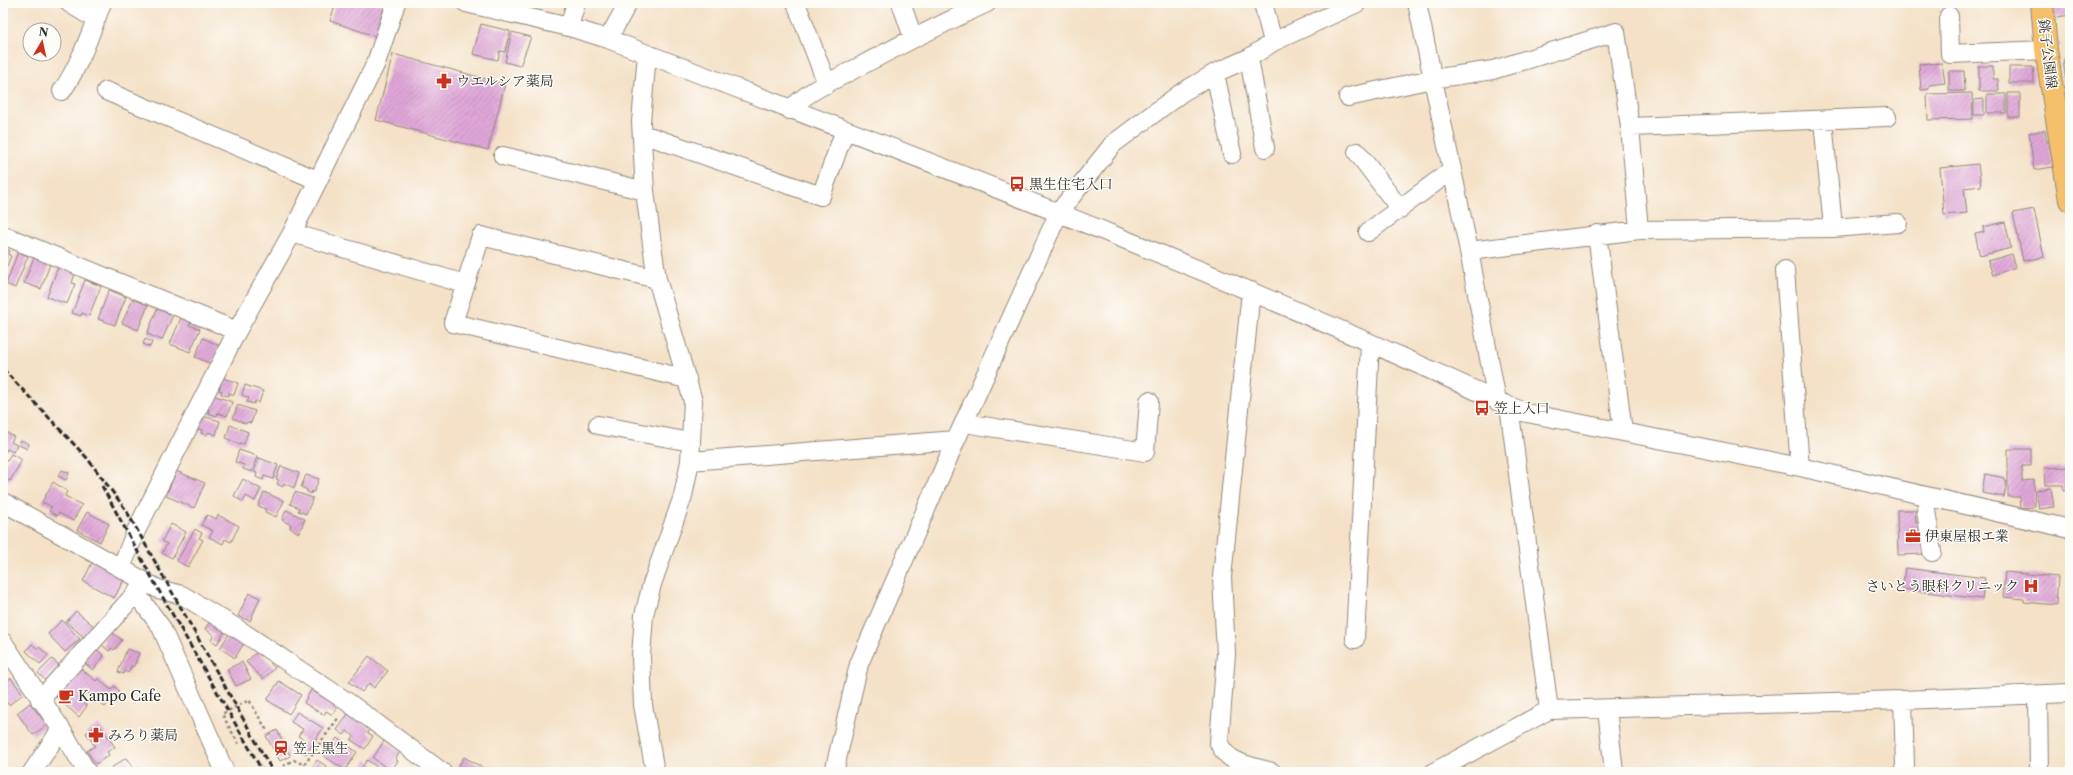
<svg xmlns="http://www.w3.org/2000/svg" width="2073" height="775" font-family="'Libre Caslon Text','Noto Serif JP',serif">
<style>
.building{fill:url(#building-hatch)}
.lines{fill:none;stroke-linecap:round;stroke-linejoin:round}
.minor-casing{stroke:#908679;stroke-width:20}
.major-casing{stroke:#908679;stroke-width:24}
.path{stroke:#908679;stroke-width:2.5;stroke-dasharray:3 3;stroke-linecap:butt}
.minor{stroke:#fff;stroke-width:18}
.major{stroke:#f6c06b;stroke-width:22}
.rail{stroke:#2b2b2b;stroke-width:3;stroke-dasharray:6 3;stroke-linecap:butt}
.labels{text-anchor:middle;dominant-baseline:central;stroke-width:3;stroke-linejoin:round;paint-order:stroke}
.street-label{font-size:14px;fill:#2b2b2b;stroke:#fdfcf7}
.poi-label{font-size:14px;fill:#2b2b2b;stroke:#fdfcf7;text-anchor:start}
</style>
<defs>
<pattern id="building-hatch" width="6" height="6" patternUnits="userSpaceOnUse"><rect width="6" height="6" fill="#e0a7d9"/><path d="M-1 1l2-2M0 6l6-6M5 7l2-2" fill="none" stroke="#b688b0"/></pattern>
</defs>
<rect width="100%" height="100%" fill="#fdfcf7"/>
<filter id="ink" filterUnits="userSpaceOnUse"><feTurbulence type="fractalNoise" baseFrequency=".025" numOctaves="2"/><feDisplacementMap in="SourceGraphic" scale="8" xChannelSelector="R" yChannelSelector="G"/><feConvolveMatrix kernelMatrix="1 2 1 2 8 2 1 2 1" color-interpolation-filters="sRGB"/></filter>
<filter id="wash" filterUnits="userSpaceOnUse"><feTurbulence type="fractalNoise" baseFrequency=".012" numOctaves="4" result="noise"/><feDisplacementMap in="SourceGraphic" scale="16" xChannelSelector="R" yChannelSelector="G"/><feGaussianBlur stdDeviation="0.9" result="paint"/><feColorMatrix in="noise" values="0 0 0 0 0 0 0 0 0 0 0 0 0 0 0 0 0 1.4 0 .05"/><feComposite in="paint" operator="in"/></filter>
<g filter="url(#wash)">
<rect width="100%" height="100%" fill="#f4e1c7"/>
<g id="blocks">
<path class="building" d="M336,3h42l7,2 -10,31 -45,-15z
M2049,3h21v12l-19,3z
M481,24l29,7 -5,21 -5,-1 -2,9 -25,-6z
M512,32l19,5 -11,29 -15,-4z
M393,54l112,30 -17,66 -112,-30z
M2070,59v42h-1l-6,-41z
M1931,63v1l11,-1 3,20 -16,2v4l-8,1 -2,-26z
M1979,66h14v13h5l1,12h-20z
M2009,67h24l1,16h-25z
M1949,71h15l1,20h-16z
M1972,93l1,26 -45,1 -1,-26z
M2008,93h12v24h-12z
M1987,94h19v19h-19z
M1984,99v16h-10v-15z
M2045,130l2,12 2,-1 4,26 -19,3 -5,-37z
M1978,164l3,22 -17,2 3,25 -23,2 -4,-47z
M2034,209l10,48 -21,4 -10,-48z
M2005,222l6,26 -31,8 -5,-22 9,-2 -1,-5z
M3,248l7,3 -2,3 3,2 -8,20z
M18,252l10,4 -13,32 -9,-4z
M2012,254l4,13 -23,8 -5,-14z
M34,257l16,7 -9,25 -17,-6z
M58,267l17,6 -3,10 3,1 -8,20 -20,-7z
M85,280l16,6 -12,30 -7,-3 -1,3 -9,-3z
M109,290l17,7 -11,28 -17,-6z
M133,299l15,6 -10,25 -16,-7z
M157,309l16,6 -11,25 -15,-6z
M181,318l10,4 -2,3 11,4 -10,23 -20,-8z
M203,338l17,8 -8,18 -17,-7z
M145,339l7,3 -2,5 -7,-3z
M223,378l15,5 -4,12 -5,-2 -1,3 -7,-2 1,-3 -3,-1z
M245,385l18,6 -4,12 -4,-2 -1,3 -7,-2 2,-4 -7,-3z
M213,395l19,7 -5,14 -9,-3 -1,3 -9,-3 1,-3 -1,-1z
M238,405l17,6 -4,12 -4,-1 -1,2 -13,-6z
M202,416l18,5 -4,14 -8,-3 -1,3 -6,-2 1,-3 -4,-1z
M230,425l18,7 -4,12 -4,-1v2l-14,-7z
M3,430l11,7 -3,5 6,3 -4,7 -6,-3 -4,7z
M21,440l8,4 -2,5 -8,-4z
M2008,449h23v17h-9v15l12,-1 1,27 -14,1 -1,-11h-12z
M239,450l18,6 -5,16 -9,-3 1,-4 -9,-3z
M11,454l11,6 -12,21 -7,-4v-16h4z
M259,458l19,7 -5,14 -9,-3 -1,4 -7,-3 1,-4 -3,-1z
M281,466l18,7 -5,15 -10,-5 -1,4 -6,-3 2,-4 -3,-1z
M2070,467v23l-7,1v-6h-18l-1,-17z
M62,470l7,3 -3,7 -8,-4z
M176,471l29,12 -11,25 -28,-12z
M1985,474l20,4v2l2,1 -3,16 -22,-4z
M306,475l13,4 -5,13 -2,-1 -1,3 -4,-2v-2l-6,-3z
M243,479l18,10 -6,12 -9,-5 -3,6 -9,-6z
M53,482l14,9 -2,5 17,9 -9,16 -14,-8 -2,3 -8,-5 3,-4 -10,-5z
M2051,488l3,19 -15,2 -3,-19z
M264,492l20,9 -8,16 -11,-5 1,-3 -8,-3z
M295,492l18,6 -7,16 -8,-3 1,-3 -9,-4z
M286,510l19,9 -6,14 -9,-5 1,-3 -9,-5z
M1897,510h18l1,13h6l1,31 -25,1z
M87,512l22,12 -9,18 -23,-12z
M207,515l9,4 2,-4 21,11 -8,16 -6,-3 -2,5 -14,-7 4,-6 -12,-6z
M171,524l15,8 -14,26 -10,-5 5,-9 -5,-3z
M195,529l7,4 -3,5 4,2 -15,27 -11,-6z
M93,561l32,17 -11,20 -31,-17z
M1905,568l80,10 -3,21 -80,-10z
M2005,572l53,5 -2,28 -32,-3v-3l-21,-2z
M249,593l11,5 -10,23 -12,-5z
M76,611l20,17 -10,11 -20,-17z
M62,620l18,19 -15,13 -17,-18z
M210,621l15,10 -8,13 -6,-4 3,-5 -9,-6z
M110,631l12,9 -8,10 -3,-2 -2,3 -7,-6 3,-4 -2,-2z
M229,634l15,9 -9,15 -15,-10z
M32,644l6,5 1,-2 9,8 -8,9 -14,-13z
M95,648l9,8 -11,14 -10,-8z
M127,649l12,4 -5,13h-3l-3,7 -3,-2 -1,3 -6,-2z
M258,651l17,17 -12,11 -17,-17z
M369,656l19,15 -14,17 -5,-5 -7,9 -13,-10z
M52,659l7,6 -14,15 -7,-7z
M242,662l9,17 -15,7 -9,-17z
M80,668l16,13 2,-3 13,12 3,-4 5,5 -14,16 -20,-17 -7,8 9,8 -8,11 -23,-20z
M11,678l12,16 -14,11 -6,-6v-15z
M279,681l22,14 -12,19 -22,-14z
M311,690l27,16 -5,9 -7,-4 -2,4 -20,-12z
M30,703l17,22 -14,10 -16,-22z
M297,712l26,16 -17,26 -6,-3 6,-10 -8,-5 5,-7 -12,-7z
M348,714l22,15 -2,4 5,3 -8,13 -14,-9 3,-4 -7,-5 -3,4 -7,-5z
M99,724l16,23 -8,5 2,3 -13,9 -9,-13 8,-5 -9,-13z
M277,730l13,26 -10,5 -14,-25z
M337,738l20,14 -12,18 -21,-14z
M384,741l16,11 -5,7 3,2 -7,10 -18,-13z
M464,757l21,12 -2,3h-23l-4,-2z
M126,758l9,13 4,-4 4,5h-29l-3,-4z
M317,760l15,10 -2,2h-13l-6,-3z
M367,760l17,12h-25z"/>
</g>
</g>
<g filter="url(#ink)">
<use href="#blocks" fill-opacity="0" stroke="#908679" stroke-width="1"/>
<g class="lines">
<g class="minor-casing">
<path id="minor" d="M69,3l26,16
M466,3l103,24 39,12c303,116 607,229 901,367l18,7 273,54 270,62
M796,3l31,81
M901,3l12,34
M1263,3l10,39
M1417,3l52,248 28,150
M1949,16l1,38 96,-4
M569,27l7,-24
M608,39l20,-36
M647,54l-6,68 4,69 8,61 4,27 36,122 -3,60 -7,35 -31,88 -8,31 -3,41 2,49 12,67
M1249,58l16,90
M1215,73l17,81
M62,91c18,-26 29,-59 40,-88
M106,91l211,89
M1348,97l84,-18 61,-9 123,-38 14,95 9,103
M790,110c16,-18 40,-28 61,-39 45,-24 90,-47 136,-68
M1823,120l10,108
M1630,127l257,-10
M643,134l178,62 24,-66
M1357,152l43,57
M503,156l142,35
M1368,232l84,-62
M292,233l173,51
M1597,234l26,197
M3,235l234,96
M1469,251l170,-21 194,-2 65,-5
M1785,270l15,197
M657,279l-176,-43 -28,87 234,56
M1251,291l-29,286 4,77 -7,89c8,21 33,23 53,29
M1509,406l40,304
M965,423l180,29 4,-51
M598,425l93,17
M690,461l266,-21
M3,502l155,87 24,6 56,34 111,74 93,69
M1926,510l6,42
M121,568l15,-37 101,-200 55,-98 84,-170 20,-60
M136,593l25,34 64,145
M1355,639l15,-295
M3,642l58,87 26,43
M2038,695l1,77
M40,700l96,-107 6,-10
M1903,700l2,66
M1607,709l7,63
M32,772l29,-43
M834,772l25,-108 97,-224 103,-228 54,-68 68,-51 34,-20 34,-15 24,-16 84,-39
M1434,772l115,-62 354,-10 167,-7"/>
</g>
<g class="major-casing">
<path id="major" d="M2042,3l4,47 24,150"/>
</g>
<path class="path" d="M239,742l-1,1 -16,-29 27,-14 17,29 -3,2
M283,766l11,-6 10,5 35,-48"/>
<use href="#minor" class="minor"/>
<use href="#major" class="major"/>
<path class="rail" d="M3,369l84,89 39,52 147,262
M102,486l56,103 105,183"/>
</g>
</g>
<defs>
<g id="pharmacy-bare" transform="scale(1.2)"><path d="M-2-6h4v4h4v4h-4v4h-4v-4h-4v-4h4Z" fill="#c8321e" stroke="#fdfcf7" stroke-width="2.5" paint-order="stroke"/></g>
<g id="bus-bare" transform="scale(1.2)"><path d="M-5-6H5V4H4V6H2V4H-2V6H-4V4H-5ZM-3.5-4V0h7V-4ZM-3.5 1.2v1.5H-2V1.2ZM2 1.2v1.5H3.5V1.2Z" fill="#c8321e" stroke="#fdfcf7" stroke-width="2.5" paint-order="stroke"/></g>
<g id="office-bare" transform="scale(1.2)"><path d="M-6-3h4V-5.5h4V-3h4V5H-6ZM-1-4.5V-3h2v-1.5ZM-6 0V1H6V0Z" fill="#c8321e" stroke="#fdfcf7" stroke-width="2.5" paint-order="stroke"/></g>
<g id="hospital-bare" transform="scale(1.2)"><path d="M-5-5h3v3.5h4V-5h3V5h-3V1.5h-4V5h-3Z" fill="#c8321e" stroke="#fdfcf7" stroke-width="2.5" paint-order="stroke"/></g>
<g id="cafe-bare" transform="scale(1.2)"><path d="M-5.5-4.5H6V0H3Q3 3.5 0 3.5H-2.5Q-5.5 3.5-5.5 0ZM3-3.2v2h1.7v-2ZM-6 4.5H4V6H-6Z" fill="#c8321e" stroke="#fdfcf7" stroke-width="2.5" paint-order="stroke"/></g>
<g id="station-bare" transform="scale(1.2)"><path d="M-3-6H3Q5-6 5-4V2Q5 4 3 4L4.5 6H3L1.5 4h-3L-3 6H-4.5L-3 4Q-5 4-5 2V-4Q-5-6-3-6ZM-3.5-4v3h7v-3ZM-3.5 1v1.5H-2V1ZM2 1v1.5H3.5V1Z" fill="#c8321e" stroke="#fdfcf7" stroke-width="2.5" paint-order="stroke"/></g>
</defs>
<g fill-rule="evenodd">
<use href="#pharmacy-bare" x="444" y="81"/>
<use href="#bus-bare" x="1017" y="184"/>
<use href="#bus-bare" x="1482" y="408"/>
<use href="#office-bare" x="1913" y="536"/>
<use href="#hospital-bare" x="2031" y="586"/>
<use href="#cafe-bare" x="66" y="696"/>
<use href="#pharmacy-bare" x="96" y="735"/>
<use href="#station-bare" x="281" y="748"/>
</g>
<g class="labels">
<g class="street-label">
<text transform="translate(2048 54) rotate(83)">銚子公園線</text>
</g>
<g class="poi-label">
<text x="456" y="81">ウエルシア薬局</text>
<text x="1029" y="184">黒生住宅入口</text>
<text x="1494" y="408">笠上入口</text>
<text x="1925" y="536">伊東屋根エ業</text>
<text x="2019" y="586" text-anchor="end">さいとう眼科クリニック</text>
<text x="78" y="696">Kampo Cafe</text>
<text x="108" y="735">みろり薬局</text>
<text x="293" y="748">笠上黒生</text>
</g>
</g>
<rect width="2073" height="775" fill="none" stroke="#fdfcf7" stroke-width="16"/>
<g transform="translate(42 42) rotate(9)"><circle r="19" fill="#fdfcf7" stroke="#a9a8a5"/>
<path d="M0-3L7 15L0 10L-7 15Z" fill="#c8321e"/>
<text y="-6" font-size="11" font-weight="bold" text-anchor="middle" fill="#2b2b2b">N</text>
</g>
</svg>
